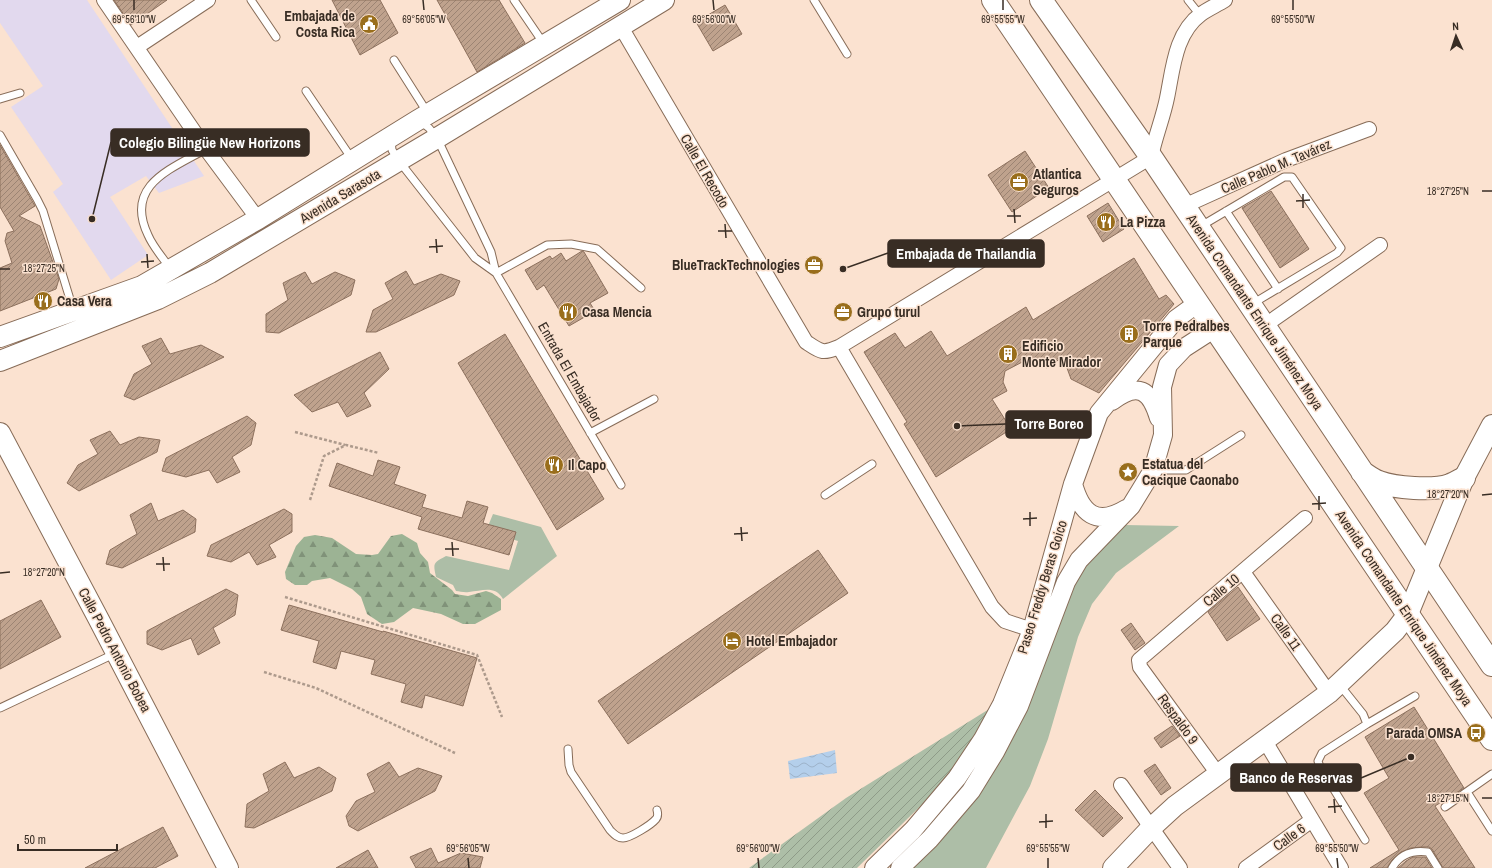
<svg xmlns="http://www.w3.org/2000/svg" width="1492" height="868" font-family="'Archivo Narrow',sans-serif">
<style>
.education{fill:#e2d9ee}
.green{fill:#adbea7}
.forest{fill:url(#forest-firs)}
.garden{fill:url(#garden-furrows)}
.water{fill:url(#water-waves)}
.building{fill:url(#building-hatch);stroke:#8c705d}
.lines{fill:none;stroke-linecap:round;stroke-linejoin:round}
.service-casing{stroke:#876c58;stroke-width:9}
.minor-casing{stroke:#876c58;stroke-width:16}
.tertiary-casing{stroke:#876c58;stroke-width:20}
.secondary-casing{stroke:#876c58;stroke-width:22}
.primary-casing{stroke:#876c58;stroke-width:24}
.path{stroke:#ad9a8c;stroke-width:2.5;stroke-dasharray:3 2;stroke-linecap:butt}
.service{stroke:#fff;stroke-width:7}
.minor{stroke:#fff;stroke-width:14}
.tertiary{stroke:#fff;stroke-width:18}
.secondary{stroke:#fff;stroke-width:20}
.primary{stroke:#fff;stroke-width:22}
.ticks{fill:none;stroke:#382d24;stroke-width:1.5}
.labels{text-anchor:middle;dominant-baseline:central;stroke-width:3;stroke-linejoin:round;paint-order:stroke}
.poi-label{font-size:14px;font-weight:bold;fill:#382d24;stroke:#fbe2d0;text-anchor:start}
.street-label{font-size:14px;fill:#382d24;stroke:#fbe2d0}
.ticks-label{font-size:10px;text-anchor:middle;fill:#382d24;stroke:#fbe2d0;stroke-width:3;stroke-linejoin:round;paint-order:stroke}
.leader{fill:none;stroke:#382d24;stroke-width:1.5}
.callout-dot{fill:#382d24;stroke:#fbe2d0;stroke-width:1.5}
.callout{fill:#382d24;stroke:#382d24;stroke-width:1.5}
.callout-label{font-size:15px;text-anchor:middle;font-weight:bold;fill:#fff}
</style>
<defs>
<pattern id="forest-firs" width="22" height="20" patternUnits="userSpaceOnUse"><rect width="22" height="20" fill="#9cb394"/><path d="M5 1l3.5 6h-7zM16 11l3.5 6h-7z" fill="#809279"/></pattern>
<pattern id="garden-furrows" width="10" height="10" patternUnits="userSpaceOnUse"><rect width="10" height="10" fill="#adbea7"/><path d="M-1 1l2-2M0 10L10 0M9 11l2-2" fill="none" stroke="#8e9b88"/></pattern>
<pattern id="water-waves" width="16" height="10" patternUnits="userSpaceOnUse"><rect width="16" height="10" fill="#b4cfeb"/><path d="M0 5q4-4 8 0t8 0" fill="none" stroke="#9cb2c9"/></pattern>
<pattern id="building-hatch" width="6" height="6" patternUnits="userSpaceOnUse"><rect width="6" height="6" fill="#bfa28d"/><path d="M-1 1l2-2M0 6l6-6M5 7l2-2" fill="none" stroke="#9c8473"/></pattern>
</defs>
<rect width="100%" height="100%" fill="#fbe2d0"/>
<path class="education" d="M0,0h87l117,176 -45,17 -13,-17 -36,21 38,58 -37,25 -58,-88 10,-8 -52,-77 32,-21 -43,-63z"/>
<path class="green" d="M493,514l48,13 16,29 -54,43c-8,-14 -21,-8 -34,-7 -5,1 -9,-1 -13,-1l-3,-6 -17,-8c-3,-14 -3,-14 10,-21l63,14 9,-29 -32,-10z
M1125,525l54,1 -63,47 -24,31 -14,33 -30,102 -18,47 -44,82h-76l31,-30 145,-277z"/>
<path class="forest" d="M402,534l15,9 3,10 8,9 2,11 22,17 3,4 13,2 18,-5 6,2 9,6v11l-26,14h-12l-22,-10 -28,-6 -19,14 -12,2 -15,-10 -6,-17 -9,-8 -22,-11 -18,3 -5,4h-12l-9,-6 -1,-7 11,-26 8,-9 11,-2 17,3 24,16 16,1 6,-1 13,-18z"/>
<path class="garden" d="M994,706l-53,80 -84,82h-108l97,-70z"/>
<path class="water" d="M835,750l2,23 -47,6 -2,-18z"/>
<path class="building" d="M114,0h53l-36,25z
M332,0h48l18,33 -38,22z
M437,0h62l26,43 -48,29z
M725,5l17,29 -29,17 -17,-29z
M0,145l35,61 -16,10 21,10 19,53 -3,10 -56,22v-43l12,-5 -7,-22 2,-8 7,-2 -14,-24z
M1025,151l24,37 -37,24 -24,-37z
M1271,191l38,58 -29,19 -38,-60z
M1108,203l16,26 -21,13 -16,-26z
M582,251l2,1 24,41 -18,10 5,8 -26,15 -25,-41 -7,5 -12,-20 25,-14 2,3 9,-6 5,8z
M1134,258l25,41 7,-4 8,9 -75,89 -28,-14 -8,-22 -17,11 -7,-7 -11,-2 -23,12 -2,11 4,9 -15,8 19,30 -75,48 -32,-53 3,-2 -43,-70 31,-19 10,15 26,-17 16,25 79,-49 7,13z
M406,271l8,14 27,-11 19,7 -6,14 -78,37h-10l7,-22 20,-11 -8,-16z
M305,272l7,12 23,-12 20,8 -4,15 -72,38 -13,-1v-18l22,-14 -5,-17z
M505,334l99,165 -47,31 -99,-167z
M161,338l9,16 31,-9 23,12 -90,43 -10,-4 10,-22 18,-10 -10,-18z
M380,352l9,17 -25,24 7,13 -24,11 -9,-15 -26,10 -18,-17z
M247,416l9,7 -5,22 -19,12 8,15 -23,11 -8,-13 -23,7 -24,-6 4,-13z
M110,431l10,14 19,-8 21,3 -3,12 -78,39 -12,-8 11,-18 20,-11 -8,-14z
M378,460l22,7 -6,17 32,11 -4,12 40,11 5,-17 21,6 -5,16 33,9 -7,23 -91,-26 4,-12 -93,-31 8,-23 36,13z
M151,503l7,18 25,-11 13,9 -1,13 -73,36 -16,-4 4,-14 27,-16 -7,-19z
M284,509l8,5v18l-23,13 7,12 -19,8 -8,-13 -18,10 -24,-6 4,-11z
M818,550l30,43 -220,151 -30,-43z
M1238,587l22,32 -33,22 -19,-29z
M226,589l12,6 -3,20 -22,13 7,15 -22,12 -7,-17 -29,12 -15,-6v-13z
M41,600l20,37 -61,32v-48z
M289,605l94,27v-1l94,27 -14,48 -38,-11 -3,13 -21,-6 5,-18 -35,-10 4,-14 -34,-9 -5,18 -23,-7 6,-21 -38,-11z
M1131,623l14,20 -10,7 -14,-20z
M1414,707l50,81 -29,18 40,62h-32l-11,-19 -3,-2h-7l-11,1 -10,4 -9,8 -5,8h-17l29,-18 -35,-57 25,-15 -24,-41z
M1172,726l8,10 -19,12 -7,-10z
M285,762l9,16 25,-11 17,11 -4,13 -78,37 -9,-1 2,-23 22,-13 -6,-17z
M389,762l10,15 19,-9 24,8 -7,15 -77,40 -9,-5 -3,-10 10,-15 19,-9 -8,-18z
M1155,764l16,24 -10,7 -17,-24z
M1095,790l28,28 -20,19 -28,-27z
M163,827l15,29 -23,12h-70z
M431,848l7,15 23,-10 22,4 -3,11h-64l-6,-11z
M368,850l10,18h-42z
M1413,857h12l7,11h-34l8,-7z"/>
<g class="lines">
<g class="service-casing">
<path id="service" d="M251,0l25,37
M514,0l30,44
M814,0l33,54
M1188,0l12,15
M394,60l33,52
M306,91l46,68
M0,99l20,-6
M420,121l9,7 8,10 54,114 5,21 125,212
M0,135l37,64 6,12 30,98
M391,140l1,10 7,11 76,97 21,15
M1226,211l52,78
M1201,226l83,-49h8l49,71 -4,5 -85,51
M170,268c-7,-10 -17,-21 -22,-33 -24,-50 23,-66 58,-86
M496,273l51,-28 24,-1 26,5 44,39
M590,433l64,-34
M1153,470h33l55,-35
M825,495l47,-31
M1339,684l24,30 4,10 -45,29 -4,8 2,6 45,73
M0,708l114,-54
M1367,724l48,-28
M568,749l1,16 2,7 39,58c4,4 7,8 13,8 7,0 28,-13 33,-19 2,-2 2,-5 1,-9
M1467,792l25,39
M1445,807l47,-33
M1392,868c8,-14 21,-18 36,-16l10,16"/>
</g>
<g class="minor-casing">
<path id="minor" d="M104,0l102,149 52,70
M621,27l185,315c15,10 16,12 33,5l312,-190c4,-20 12,-39 16,-59 6,-29 8,-65 34,-84 7,-5 16,-9 24,-14
M137,47l71,-47
M1184,206l102,-46 83,-31
M1264,326l116,-81
M839,347l153,260 13,14 27,9
M1243,572l86,121
M1265,741l76,127
M1218,774l-78,-107 -1,-7 166,-142
M1121,785l59,83
M1246,868l66,-48"/>
</g>
<g class="tertiary-casing">
<path id="tertiary" d="M1112,401c26,-19 38,-12 47,17
M1073,484c8,29 23,43 53,25
M874,868l39,-38 44,-52 26,-39 19,-35 30,-74 41,-146 26,-71 77,-94 22,-16
M900,868l30,-29 41,-48 24,-39 24,-46 47,-124 13,-22 52,-54 22,-36 10,-35 -1,-48 6,-22 16,-17 31,-20"/>
</g>
<g class="secondary-casing">
<path id="secondary" d="M0,337l142,-51 116,-67 160,-99 202,-120
M0,361l158,-62 52,-26 227,-135 227,-138
M0,433l98,185 130,250
M1113,868l38,-40 24,-22 154,-113 66,-62 13,-17 56,-136 28,-53"/>
</g>
<g class="primary-casing">
<path id="primary" d="M993,0l499,739
M1041,0l110,157 341,508
M1362,472c6,4 11,8 17,10 16,6 54,9 71,3 5,-2 10,-5 14,-7"/>
</g>
<path class="path" d="M295,432l50,13
M310,500l14,-44 22,-11 33,8
M285,597l192,58 25,62
M264,672l52,16 139,65"/>
<use href="#service" class="service"/>
<use href="#minor" class="minor"/>
<use href="#tertiary" class="tertiary"/>
<use href="#secondary" class="secondary"/>
<use href="#primary" class="primary"/>
</g>
<path class="ticks" d="M134,0v10M423,0l1,10M713,0l1,10M1003,0v10M1293,0v10M1482,191h10M1303,194v14M1296,201l14,-1M1014,209l1,14M1007,216h14M725,224l1,14M718,231h14M436,239l1,14M429,247l14,-1M147,254l1,14M141,262l13,-1M0,269h10M1482,495l10,-1M1319,496v14M1312,504l14,-1M1030,512v14M1023,519l14,-1M741,527l1,14M734,534l14,-1M452,542l1,14M445,549h14M163,557l1,14M156,564h14M0,573l10,-1M1482,798h10M1334,799l1,14M1328,807l14,-1M1046,814v14M1039,822l14,-1M468,858l1,10M758,858l1,10M1048,858v10M1337,858l1,10"/>
<defs>
<g id="civic-disc" transform="scale(1)"><circle r="9.5" fill="#996e1c" stroke="#fbe2d0"/><path d="M-.6-6.5H3V-4.5H.6V-3L4-1V1h2V6H-6V1h2V-1L-.6-3ZM-1.2 2.5V6h2.4V2.5Z" fill="#fff"/></g>
<g id="office-disc" transform="scale(1)"><circle r="9.5" fill="#996e1c" stroke="#fbe2d0"/><path d="M-6-3h4V-5.5h4V-3h4V5H-6ZM-1-4.5V-3h2v-1.5ZM-6 0V1H6V0Z" fill="#fff"/></g>
<g id="restaurant-disc" transform="scale(1)"><circle r="9.5" fill="#996e1c" stroke="#fbe2d0"/><path d="M-5-6h1v4h1v-4h1v4h1v-4h1v5L-1.5 .5V6h-2V.5L-5-1ZM5-6V6H3V1.5H1.5Q1.5-4 5-6Z" fill="#fff"/></g>
<g id="building-disc" transform="scale(1)"><circle r="9.5" fill="#996e1c" stroke="#fbe2d0"/><path d="M-4-6H4V6H1V3H-1V6H-4ZM-2.5-4.3h1.7v1.8h-1.7ZM.8-4.3h1.7v1.8H.8ZM-2.5-1h1.7V.8h-1.7ZM.8-1h1.7V.8H.8Z" fill="#fff"/></g>
<g id="sight-disc" transform="scale(1)"><circle r="9.5" fill="#996e1c" stroke="#fbe2d0"/><path d="M0-6L1.8-2.2L6-1.7L2.9 1.2L3.7 5.4L0 3.3L-3.7 5.4L-2.9 1.2L-6-1.7L-1.8-2.2Z" fill="#fff"/></g>
<g id="hotel-disc" transform="scale(1)"><circle r="9.5" fill="#996e1c" stroke="#fbe2d0"/><path d="M-6-4.5h1.5V1H6V5H4.5V3h-9V5H-6ZM-4 0a1.8 1.8 0 1 1 3.6 0ZM.5 0V-2.5h3Q6-2.5 6 0Z" fill="#fff"/></g>
<g id="bus-disc" transform="scale(1)"><circle r="9.5" fill="#996e1c" stroke="#fbe2d0"/><path d="M-5-6H5V4H4V6H2V4H-2V6H-4V4H-5ZM-3.5-4V0h7V-4ZM-3.5 1.2v1.5H-2V1.2ZM2 1.2v1.5H3.5V1.2Z" fill="#fff"/></g>
</defs>
<g fill-rule="evenodd">
<use href="#civic-disc" x="369" y="24"/>
<use href="#office-disc" x="1019" y="182"/>
<use href="#restaurant-disc" x="1106" y="222"/>
<use href="#office-disc" x="814" y="265"/>
<use href="#restaurant-disc" x="43" y="301"/>
<use href="#restaurant-disc" x="568" y="312"/>
<use href="#office-disc" x="843" y="312"/>
<use href="#building-disc" x="1129" y="334"/>
<use href="#building-disc" x="1008" y="354"/>
<use href="#restaurant-disc" x="554" y="465"/>
<use href="#sight-disc" x="1128" y="472"/>
<use href="#hotel-disc" x="732" y="641"/>
<use href="#bus-disc" x="1476" y="733"/>
</g>
<g class="labels">
<g class="poi-label">
<text x="355" y="16" text-anchor="end">Embajada de<tspan x="355" dy="16">Costa Rica</tspan></text>
<text x="1033" y="174">Atlantica<tspan x="1033" dy="16">Seguros</tspan></text>
<text x="1120" y="222">La Pizza</text>
<text x="800" y="265" text-anchor="end">BlueTrackTechnologies</text>
<text x="57" y="301">Casa Vera</text>
<text x="582" y="312">Casa Mencia</text>
<text x="857" y="312">Grupo turul</text>
<text x="1143" y="326">Torre Pedralbes<tspan x="1143" dy="16">Parque</tspan></text>
<text x="1022" y="346">Edificio<tspan x="1022" dy="16">Monte Mirador</tspan></text>
<text x="1142" y="464">Estatua del<tspan x="1142" dy="16">Cacique Caonabo</tspan></text>
<text x="568" y="465">Il Capo</text>
<text x="746" y="641">Hotel Embajador</text>
<text x="1462" y="733" text-anchor="end">Parada OMSA</text>
</g>
<g class="street-label">
<text transform="translate(1276 166) rotate(-23)">Calle Pablo M. Tavárez</text>
<text transform="translate(705 171) rotate(60)">Calle El Recodo</text>
<text transform="translate(340 196) rotate(-31)">Avenida Sarasota</text>
<text transform="translate(1255 312) rotate(56)">Avenida Comandante Enrique Jiménez Moya</text>
<text transform="translate(570 372) rotate(60)">Entrada El Embajador</text>
<text transform="translate(1042 587) rotate(-73)">Paseo Freddy Beras Goico</text>
<text transform="translate(1221 590) rotate(-40)">Calle 10</text>
<text transform="translate(1404 608) rotate(56)">Avenida Comandante Enrique Jiménez Moya</text>
<text transform="translate(1286 632) rotate(55)">Calle 11</text>
<text transform="translate(115 650) rotate(62)">Calle Pedro Antonio Bobea</text>
<text transform="translate(1178 719) rotate(54)">Respaldo 9</text>
<text transform="translate(1289 837) rotate(-36)">Calle 6</text>
</g>
</g>
<g class="ticks-label">
<text x="1003" y="23">69°55'55"W</text>
<text x="1293" y="23">69°55'50"W</text>
<text x="134" y="23">69°56'10"W</text>
<text x="424" y="23">69°56'05"W</text>
<text x="714" y="23">69°56'00"W</text>
<text x="1448" y="195">18°27'25"N</text>
<text x="44" y="272">18°27'25"N</text>
<text x="1448" y="498">18°27'20"N</text>
<text x="44" y="576">18°27'20"N</text>
<text x="1448" y="802">18°27'15"N</text>
<text x="468" y="852">69°56'05"W</text>
<text x="758" y="852">69°56'00"W</text>
<text x="1048" y="852">69°55'55"W</text>
<text x="1337" y="852">69°55'50"W</text>
</g>
<path class="leader" d="M92 219L111 142M843 269L888 253M957 426L1006 424M1411 757L1361 778"/>
<g class="callout-dot">
<circle cx="92" cy="219" r="4"/>
<circle cx="843" cy="269" r="4"/>
<circle cx="957" cy="426" r="4"/>
<circle cx="1411" cy="757" r="4"/>
</g>
<g class="callout">
<rect x="111" y="129" width="198" height="27" rx="4"/>
<rect x="888" y="240" width="156" height="27" rx="4"/>
<rect x="1006" y="411" width="85" height="27" rx="4"/>
<rect x="1231" y="764" width="130" height="27" rx="4"/>
</g>
<g class="callout-label">
<text x="210" y="148">Colegio Bilingüe New Horizons</text>
<text x="966" y="259">Embajada de Thailandia</text>
<text x="1049" y="429">Torre Boreo</text>
<text x="1296" y="783">Banco de Reservas</text>
</g>
<g transform="translate(1456 36) rotate(357)" stroke="#fbe2d0" stroke-width="3" paint-order="stroke">
<path d="M0-3L7 15L0 10L-7 15Z" fill="#382d24"/>
<text y="-6" font-size="11" font-weight="bold" text-anchor="middle" fill="#382d24">N</text>
</g>
<path d="M18 844v6h99v-6" fill="none" stroke="#382d24" stroke-width="2"/>
<text x="24" y="844" font-size="12" fill="#382d24" stroke="#fbe2d0" stroke-width="3" paint-order="stroke">50 m</text>
</svg>
